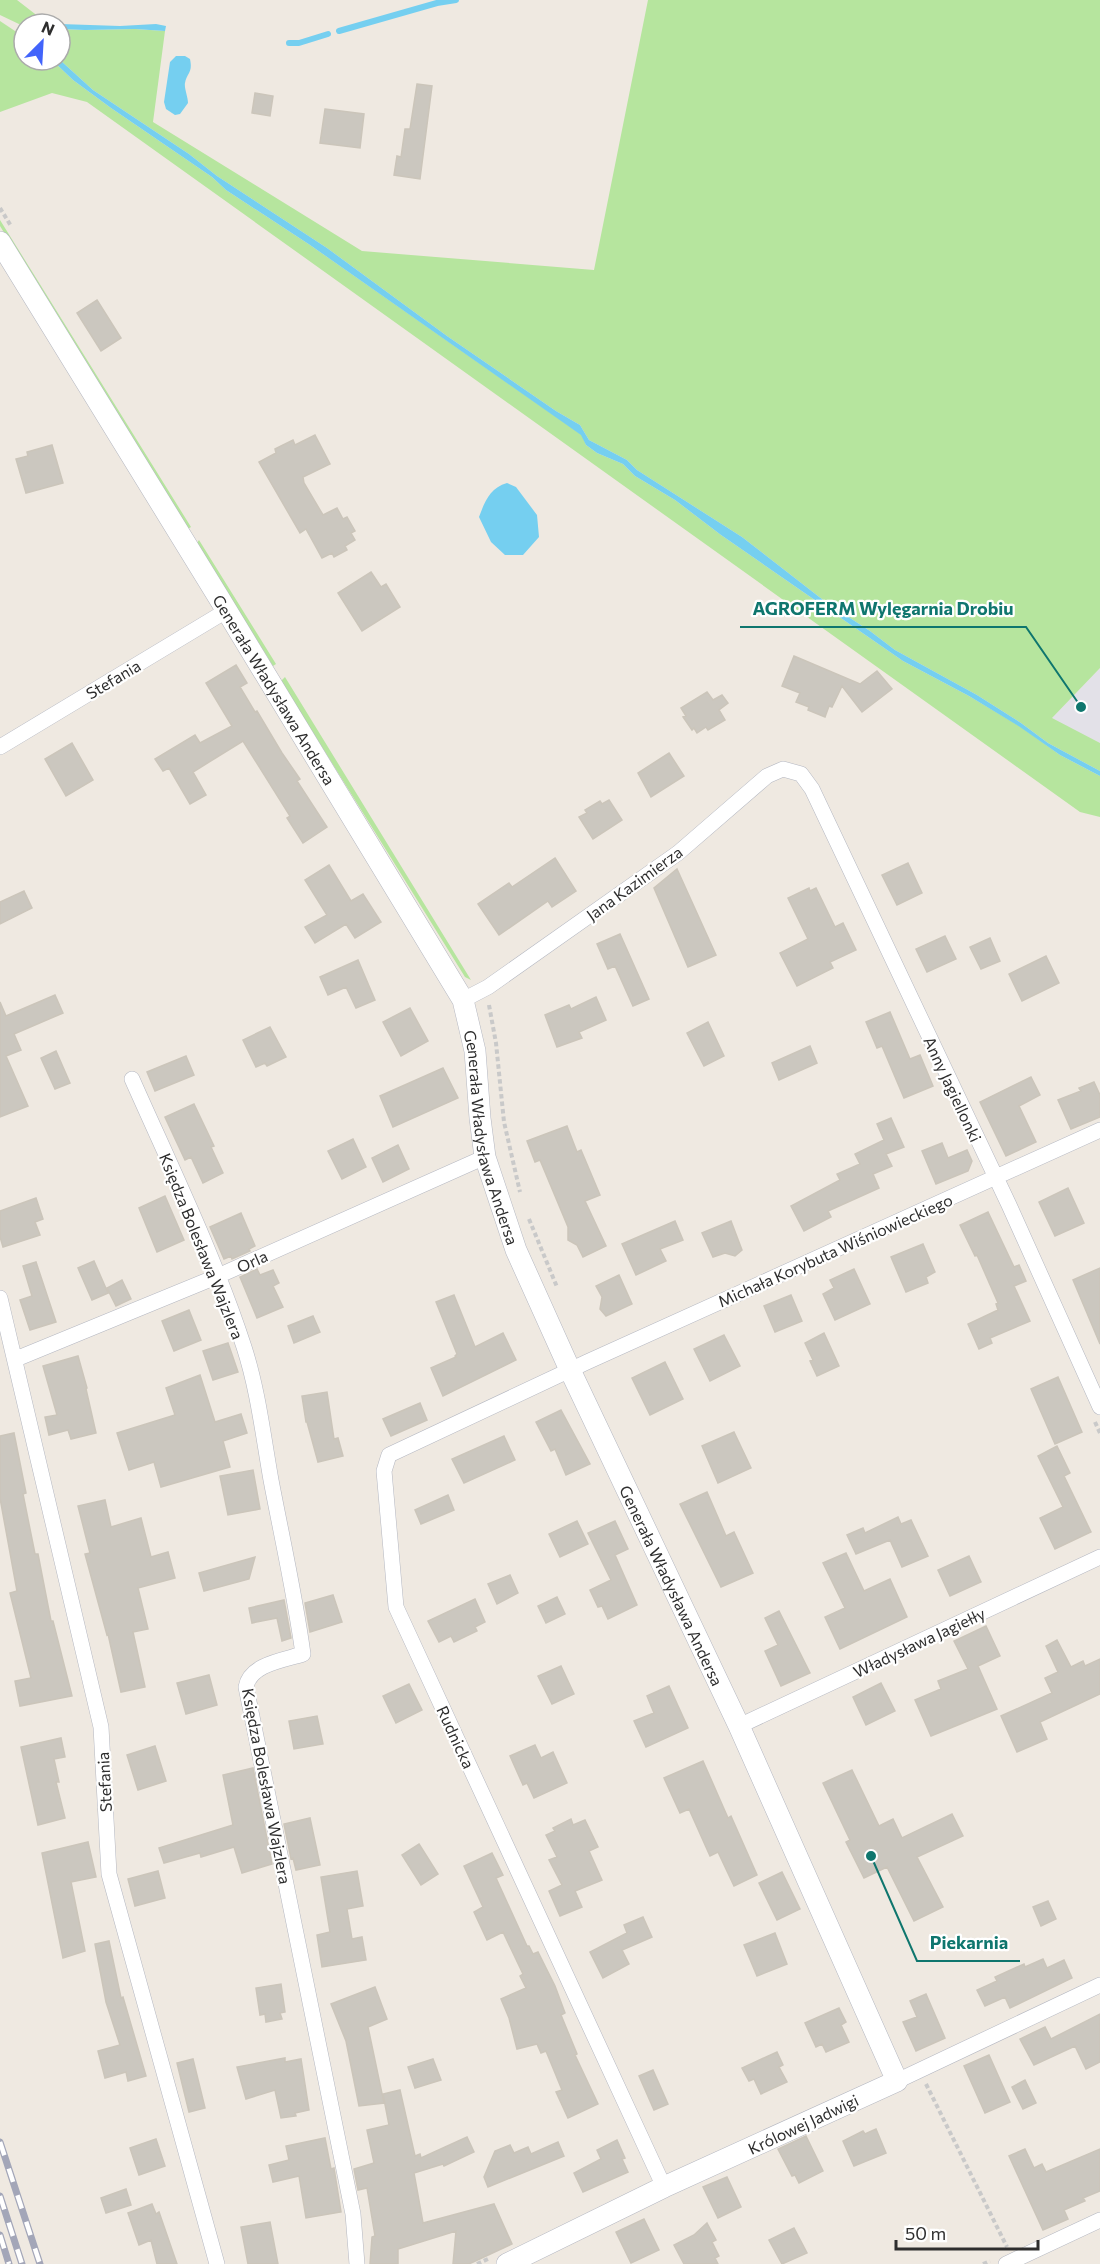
<svg xmlns="http://www.w3.org/2000/svg" width="1100" height="2264" font-family="Commissioner,sans-serif">
<style>
.industrial{fill:#e3e1e8}
.green{fill:#b6e59e}
.water{fill:#75cff0}
.lines{fill:none;stroke-linecap:round;stroke-linejoin:round}
.stream{stroke:#75cff0;stroke-width:6}
.building{fill:#cbc7bf;stroke:#cbc5ba;stroke-width:1.5}
.street-casing{stroke:#b4b7c1;stroke-width:16}
.secondary-casing{stroke:#b4b7c1;stroke-width:22}
.path{stroke:#c9c9c9;stroke-width:4;stroke-dasharray:4.5 3;stroke-linecap:butt}
.street{stroke:#fff;stroke-width:15}
.secondary{stroke:#fff;stroke-width:21}
.rail-casing{stroke:#a3a6b8;stroke-width:7}
.rail{stroke:#fff;stroke-width:4.5;stroke-dasharray:14;stroke-linecap:butt}
.labels{text-anchor:middle;dominant-baseline:central;stroke-width:4.5;stroke-linejoin:round;paint-order:stroke}
.street-label{font-size:16px;fill:#2e2e2e;stroke:#fff}
.leader{fill:none;stroke:#0f766e;stroke-width:2}
.callout-dot{fill:#0f766e;stroke:#fff;stroke-width:2}
.callout-label{font-size:18px;text-anchor:middle;font-weight:bold;fill:#0f766e;stroke:#fff;stroke-width:4.5;stroke-linejoin:round;paint-order:stroke}
</style>
<rect width="100%" height="100%" fill="#efe9e1"/>
<path class="industrial" d="M1100,668v75l-49,-24z"/>
<path class="green" d="M0,0h17l31,24 -27,1 -21,-10z
M648,0h452v668l-48,50 48,25v28l-52,-28 -27,-20 -44,-28 -82,-45 -25,-19 -43,-28 -85,-66 -105,-67 -10,-10 -38,-20 -9,-15 -24,-14 -109,-75 -120,-88 -110,-72 -28,-22 -96,-64 -33,-30v-31l25,1 50,-1 30,2 -12,91 209,129 232,19z
M0,21l24,16v23h28l21,20 38,28 101,69 14,13 84,55 272,190 4,10 11,8 26,11 12,12 40,24 46,35 182,126 66,35 52,31 39,28 40,21v41l-20,-5 -993,-710 -35,-9 -52,19z
M0,220l191,307 -3,2 -188,-303z
M199,540l77,124 -3,2 -76,-123z
M285,677l186,303 -6,-3 -184,-296z"/>
<path class="water" d="M60,24l60,2 36,-2 10,2 -1,5 -30,-2 -50,1 -25,-1z
M176,56h9l5,3c3,14 -3,13 -5,24 -1,5 3,14 3,20l-8,11 -5,1 -9,-6 -2,-7 6,-40z
M52,60h8l33,30 96,64 28,22 110,72 120,88 109,75 24,14 9,15 38,20 10,10 105,67 85,66 43,28 25,19 82,45 44,28 27,20 52,28v5l-40,-21 -40,-28 -51,-31 -66,-35 -182,-126 -46,-35 -40,-24 -12,-12 -26,-11 -11,-8 -5,-10 -271,-190 -84,-55 -14,-13 -101,-69 -38,-28z
M507,483l9,4 21,28 2,22 -16,18h-18l-14,-13 -12,-25c6,-16 11,-29 28,-34z"/>
<g class="lines">
<path class="stream" d="M339,31l98,-28 19,-3
M289,43h10l29,-9"/>
</g>
<path class="building" d="M417,84l15,2 -12,93 -26,-4 3,-19 4,1 4,-28h5z
M255,93l18,3 -3,20 -18,-3z
M325,109l39,5 -4,34 -40,-5z
M97,300l24,38 -20,13 -24,-38z
M315,435l15,29 -27,13 1,6 19,32 14,-7 6,11 4,-2 8,14 -4,2 4,7 -10,6 2,4 -13,7 -2,-4 -10,5 -16,-29 -6,4 -41,-71 17,-9 -1,-4 18,-9 2,5z
M52,445l11,38 -37,10 -10,-34 12,-3 -1,-4z
M371,572l10,15 5,-3 14,23 -38,24 -24,-38z
M794,656l66,28 17,-13 15,18 -30,23 -20,-26 -10,21 -3,-1 -4,11 -17,-7 1,-3 -13,-5 4,-9 -18,-7z
M236,665l11,18 -7,4 15,25 2,-1 25,42 18,26 -3,2 30,46 -24,16 -16,-25 3,-2 -47,-75 -50,31 13,23 -16,9 -21,-36 -6,3 -8,-12 40,-24 5,8 32,-17 -26,-43z
M707,692l6,8 9,-5 6,8 -9,7 6,10 -17,10 -2,-3 -9,6 -3,-5 -2,2 -9,-13 3,-1 -5,-8z
M72,743l21,37 -27,16 -21,-37z
M669,753l15,23 -33,21 -13,-24z
M609,800l13,20 -29,19 -14,-22 8,-4 -2,-3 15,-9 2,3z
M555,858l21,33 -24,16 -4,-6 -49,34 -21,-31 31,-21 3,4z
M908,863l14,30 -25,12 -15,-30z
M329,865l22,36 12,-7 18,28 -26,16 -9,-14 -31,19 -10,-16 22,-12 -22,-35z
M677,869l39,86 -28,12 -34,-79z
M809,888l1,3 6,-3 19,39 8,-4 13,27 -26,12 3,6 -36,18 -17,-33 28,-14 -20,-41z
M24,891l8,17 -32,16v-22z
M620,934l29,65 -16,7 -18,-40 -7,3 -11,-25z
M945,936l11,23 -29,13 -11,-23z
M990,938l10,23 -19,8 -11,-22z
M1046,956l13,27 -37,18 -13,-27z
M358,960l17,40 -19,8 -10,-21 -18,8 -8,-18z
M55,995l8,18 -49,21 7,16 -15,6 22,50 -28,11v-115l6,14z
M596,997l10,23 -27,12 3,6 -25,9 -12,-32 24,-10 2,4z
M410,1008l18,33 -27,15 -18,-34z
M890,1012l20,47 10,-4 13,31 -29,12 -22,-52 -5,2 -11,-26z
M708,1022l16,34 -20,10 -17,-33z
M270,1027l16,30 -19,9 -2,-3 -9,4 -13,-27z
M810,1046l7,17 -38,17 -7,-17z
M56,1051l14,32 -15,6 -14,-31z
M186,1056l8,19 -39,16 -8,-19z
M443,1068l15,30 -65,29 -13,-31z
M1031,1077l9,18 -21,11 17,36 -30,14 -26,-54z
M1094,1082l6,13v22l-29,12 -13,-29 23,-9 -2,-3z
M194,1104l20,42 -3,1 12,26 -20,10 -12,-26 -6,3 -20,-43z
M891,1118l13,29 -18,7 6,12 -19,8 6,14 -51,23 3,6 -27,14 -13,-25 49,-26 -3,-6 23,-10 -5,-10 29,-14 -7,-16z
M567,1126l10,26 4,-2 19,45 -15,6 21,45 -23,11 -6,-12 -9,-5v-13l-28,-67 -5,2 -8,-21z
M353,1139l13,28 -24,12 -14,-28z
M942,1143l6,15 19,-8 5,11 -4,10 -32,13 -14,-33z
M398,1145l11,24 -26,13 -11,-24z
M1068,1188l16,35 -29,13 -16,-34z
M165,1196l19,44 -27,12 -18,-44z
M36,1198l7,21 -8,3 5,13 -37,12 -3,-10v-26z
M988,1212l26,55 5,-2 7,16 -12,5 16,35 -40,17 2,5 -13,6 -11,-25 30,-14 -2,-6 2,-1 -21,-48 -2,1 -15,-31z
M241,1213l14,33 -6,3 1,2 -18,8 -1,-3 -7,3 -14,-32z
M675,1221l8,19 -23,9 6,12 -30,14 -14,-31z
M731,1221l11,29 -7,6 -10,-3 -12,4 -11,-24z
M923,1244l12,28 -9,5 2,6 -22,9 -15,-35z
M94,1261l14,32 -16,7 -14,-32z
M36,1262l20,60 -26,8 -10,-30 12,-4 -9,-30z
M1100,1268v76l-27,-64z
M257,1269l3,6 13,-5 6,13 -6,3 10,21 -26,11 -17,-41z
M854,1269l16,35 -35,16 -12,-26 11,-6 -4,-8z
M619,1275l13,29 -26,12 -6,-7 2,-12 -6,-11z
M122,1280l9,19 -15,7 -9,-18z
M454,1295l21,52 28,-14 13,27 -73,36 -12,-28 25,-11 -1,-1 2,-2 -21,-52z
M791,1295l11,26 -27,11 -11,-26z
M189,1310l12,30 -27,11 -12,-30z
M313,1316l7,16 -26,11 -6,-17z
M824,1333l15,33 -22,10 -7,-15 3,-1 -8,-17z
M724,1335l16,31 -30,15 -16,-32z
M228,1343l10,29 -25,8 -10,-29z
M78,1356l9,32 -1,1 10,44 -25,6 -3,-9 -19,5 -4,-18 12,-2 -14,-49z
M665,1362l18,37 -33,16 -18,-37z
M200,1375l15,47 26,-8 6,19 -24,8 7,26 -69,20 -7,-25 -25,8 -12,-37 58,-18 -9,-27z
M1058,1377l24,55 -27,12 -24,-55z
M327,1392l7,47 4,-1 5,18 -25,6 -11,-40h-1l-4,-26z
M420,1403l7,17 -36,16 -8,-17z
M561,1410l29,54 -24,11 -11,-26 -4,2 -15,-29z
M734,1432l17,36 -33,15 -16,-37z
M14,1433l12,60 -3,1 12,60h3l13,67h2l19,75 -52,10 -5,-25 16,-3 -21,-85 7,-2 -17,-93v-62z
M504,1436l11,24 -51,23 -12,-24z
M1057,1446l13,27 -6,3 27,56 -36,17 -15,-31 23,-11 -25,-51z
M253,1470l7,39 -32,6 -8,-39z
M707,1492l19,44 8,-4 19,41 -32,14 -41,-83z
M448,1495l6,15 -33,14 -6,-14z
M105,1500l6,27 30,-9 10,39 17,-5 7,26 -37,10 10,41 -15,3 12,55 -24,5 -13,-58 -1,1 -22,-81 5,-1 -12,-47z
M898,1517l3,7 10,-4 17,36 -26,11 -12,-27 -34,14 -9,-19 16,-7 2,5z
M577,1521l11,23 -28,13 -11,-23z
M615,1521l13,28 -13,6 22,50 -29,14 -6,-13 -4,1 -8,-17 21,-10 -23,-47z
M846,1553l18,38 26,-12 17,38 -67,32 -15,-32 20,-9 -22,-45z
M969,1556l12,26 -31,14 -12,-26z
M255,1557l-6,22 -45,12 -5,-18z
M510,1575l8,18 -21,11 -9,-20z
M333,1595l9,27 -32,10 -5,-29z
M557,1597l8,17 -19,9 -8,-17z
M475,1599l10,23 -10,5 2,4 -23,11 -3,-6 -12,6 -11,-21z
M284,1600l7,38 -9,3 -5,-23 -25,5 -3,-15z
M779,1611l31,62 -29,13 -16,-35 13,-6 -13,-27z
M986,1626l14,30 -22,10 19,43 -66,27 -16,-36 26,-11 -3,-8 30,-12 -14,-28z
M1057,1640l14,27 12,-6 2,5 15,-7v35l-60,28 7,17 -30,13 -16,-36 51,-23 -7,-15 13,-6 -12,-26z
M561,1666l13,28 -22,10 -14,-28z
M209,1675l8,30 -31,9 -9,-31z
M881,1683l14,28 -29,14 -13,-28z
M409,1684l13,26 -26,13 -13,-27z
M669,1686l19,42 -42,19 -12,-26 20,-8 -7,-17z
M317,1716l6,28 -29,5 -5,-28z
M61,1738l4,19 -11,2 5,23h-3l9,36 -27,7 -17,-78z
M535,1745l6,13 12,-6 14,31 -33,15 -7,-15 -4,2 -13,-29z
M155,1746l11,35 -28,9 -11,-35z
M703,1761l25,57 3,-2 26,59 -23,11 -16,-34 -8,4 -21,-47 -9,4 -16,-35z
M253,1768l19,96 -30,9 -8,-26 -33,10 -1,-4 -36,10 -5,-15 74,-23 -10,-50z
M852,1770l27,56 14,-7 9,19 50,-24 11,22 -46,21 26,50 -29,14 -27,-54 -23,11 -18,-36 4,-2 -27,-57z
M310,1818l10,47 -24,5 -3,-12 -2,1 -7,-35z
M571,1819l2,6 12,-5 13,27 -9,4 13,29 -27,11 7,16 -22,9 -11,-25 13,-6 -13,-25 8,-3 -11,-22 9,-4 -2,-3z
M88,1842l8,35 -25,5 14,69 -22,7 -21,-105z
M419,1844l19,30 -17,11 -19,-30z
M492,1853l11,22 -7,3 31,68h2l4,8 5,-2 17,34 10,27 -4,2 16,39 -2,1 23,49 -30,14 -12,-26 6,-2 -16,-39 -5,2 -4,-9 -20,5 -8,-31 -8,-19 25,-11 -6,-12 3,-2 -20,-42 -16,8 -13,-28 9,-5 -19,-41z
M158,1871l7,27 -30,8 -7,-27z
M357,1871l6,35 -16,3 5,30 10,-2 4,23 -44,7 -5,-32 13,-3 -9,-55z
M782,1872l18,37 -23,11 -18,-37z
M1048,1901l8,18 -15,7 -8,-19z
M643,1917l9,20 -30,13 7,14 -26,14 -13,-26 37,-19 -3,-8z
M775,1933l12,31 -30,12 -13,-31z
M109,1941l12,57 2,-1 23,79 -18,5 -2,-9 -21,6 -7,-27 22,-6 -14,-43 -11,-58z
M1043,1959l4,9 17,-8 8,18 -62,30 -5,-11 -20,9 -8,-16 20,-9 -2,-4 29,-13 1,3z
M281,1984l4,28 -5,1 2,6 -16,3 -1,-8 -5,1 -4,-27z
M375,1987l12,32 -19,8 16,76 -25,3 -13,-65 -15,-37z
M926,1994l19,44 -29,13 -13,-29 14,-5 -7,-16z
M839,2008l7,14 -5,3 8,17 -23,10 -4,-8 -6,3 -11,-24z
M1100,2014v48l-14,7 -11,-23 -41,19 -14,-26 25,-12 6,12z
M777,2052l6,13 -4,2 8,15 -26,12 -7,-15 -5,2 -7,-13z
M989,2055l21,47 -25,11 -21,-47z
M285,2058v4l16,-3 8,51 -14,3 1,3 -15,2 -6,-28 -29,9 -9,-32z
M193,2059l12,49 -16,4 -12,-49z
M433,2059l8,21 -26,8 -7,-21z
M653,2070l15,34 -14,6 -15,-34z
M1025,2080l11,23 -13,6 -11,-22z
M400,2090l15,66 5,-2 1,4 46,-21 7,15 -30,14 -1,-2 -29,9 9,50 71,-19 18,40 -43,20h-16l3,-33 -58,18v15h-28l2,-27 3,-1 -8,-48 -9,2 -4,-21 20,-6 -7,-33 22,-5 -6,-31z
M876,2129l10,24 -32,13 -11,-25 20,-10 2,3z
M806,2136l17,35 -24,12 -4,-8 -3,1 -14,-27z
M325,2138l6,31 3,-1 7,44 -35,6 -7,-42 -26,6 -4,-17 20,-5 -3,-14z
M156,2139l9,27 -26,9 -9,-27z
M617,2140l8,18 -3,1 6,13 -45,20 -9,-19 27,-14 -4,-9z
M558,2142l6,14 -76,31 -4,-10 11,-26 15,-6 4,8 14,-6 3,7z
M1025,2149l9,19 8,-4 4,8 54,-23v42l-17,7 2,3 -21,9 4,9 -25,11 -34,-74z
M727,2177l14,30 -23,11 -15,-31z
M126,2189l5,16 -25,8 -5,-15z
M152,2204l4,10 3,-2 18,52h-20l-6,-24 -12,5 -11,-32z
M644,2219l15,31 -28,13 -15,-31z
M270,2222l8,42h-30l-7,-37z
M707,2223l9,17 -4,2 7,14 -4,2 3,6h-34l-10,-19 20,-10z
M794,2228l13,25 -25,11 -13,-24z"/>
<g class="lines">
<g class="street-casing">
<path id="street" d="M0,747l226,-136
M463,1000l25,-13 190,-134 89,-77 16,-7 18,5 11,15 197,416 91,202
M132,1079c39,88 82,176 112,268 14,43 19,88 27,133 11,58 24,115 32,174 -19,6 -53,10 -57,33l107,527 4,50
M0,1298l101,429 8,147 108,390
M16,1359l202,-83 267,-119
M739,1726l361,-169
M897,2081l203,-96
M664,2187l-268,-580 -12,-136 5,-16 198,-93 513,-232
M1006,2264l94,-44"/>
</g>
<g class="secondary-casing">
<g id="secondary">
<path id="s1" d="M0,242c156,252 310,504 463,758l12,51 5,67 5,39 31,93 54,120 169,356 158,355 -233,106 -157,77"/>
</g>
</g>
<path class="path" d="M0,208l11,18
M489,1005l7,38 8,79 16,70
M529,1219l28,68
M1095,1422l5,11
M926,2084l81,163
M477,2264l11,-5
M983,2264l7,-3"/>
<use href="#street" class="street"/>
<use href="#secondary" class="secondary"/>
<g class="rail-casing">
<path id="rail" d="M0,2142l40,122
M0,2196l22,68
M0,2235l9,29"/>
</g>
<use href="#rail" class="rail"/>
</g>
<g class="labels">
<g class="street-label">
<text transform="translate(113 679) rotate(-31)">Stefania</text>
<text stroke="none"><textPath href="#s1" startOffset="525">Generała Władysława Andersa</textPath></text>
<text transform="translate(634 883) rotate(-36)">Jana Kazimierza</text>
<text transform="translate(953 1089) rotate(65)">Anny Jagiellonki</text>
<text stroke="none"><textPath href="#s1" startOffset="1029">Generała Władysława Andersa</textPath></text>
<text transform="translate(202 1246) rotate(68)">Księdza Bolesława Wajzlera</text>
<text transform="translate(835 1250) rotate(-24)">Michała Korybuta Wiśniowieckiego</text>
<text transform="translate(252 1261) rotate(-24)">Orla</text>
<text stroke="none"><textPath href="#s1" startOffset="1515">Generała Władysława Andersa</textPath></text>
<text transform="translate(919 1642) rotate(-25)">Władysława Jagiełły</text>
<text transform="translate(456 1737) rotate(65)">Rudnicka</text>
<text transform="translate(104 1782) rotate(-93)">Stefania</text>
<text transform="translate(267 1786) rotate(79)">Księdza Bolesława Wajzlera</text>
<text transform="translate(803 2124) rotate(-25)">Królowej Jadwigi</text>
</g>
</g>
<path class="leader" d="M1081 707L1026 627H740M871 1856L917 1961H1020"/>
<g class="callout-dot">
<circle cx="1081" cy="707" r="6"/>
<circle cx="871" cy="1856" r="6"/>
</g>
<g class="callout-label">
<text x="883" y="615">AGROFERM Wylęgarnia Drobiu</text>
<text x="969" y="1949">Piekarnia</text>
</g>
<g transform="translate(42 42) rotate(24)"><circle r="28" fill="#ffffff" stroke="#ababab" stroke-width="1.5"/>
<path d="M0-4.5L10 22L0 15L-10 22Z" fill="#4264fb"/>
<text y="-9" font-size="16" font-weight="bold" text-anchor="middle" fill="#2e2e2e">N</text>
</g>
<path d="M896 2240v9h142v-9" fill="none" stroke="#2e2e2e" stroke-width="3"/>
<text x="905" y="2240" font-size="18" fill="#2e2e2e" stroke="#ffffff" stroke-width="4.5" paint-order="stroke">50 m</text>
</svg>
